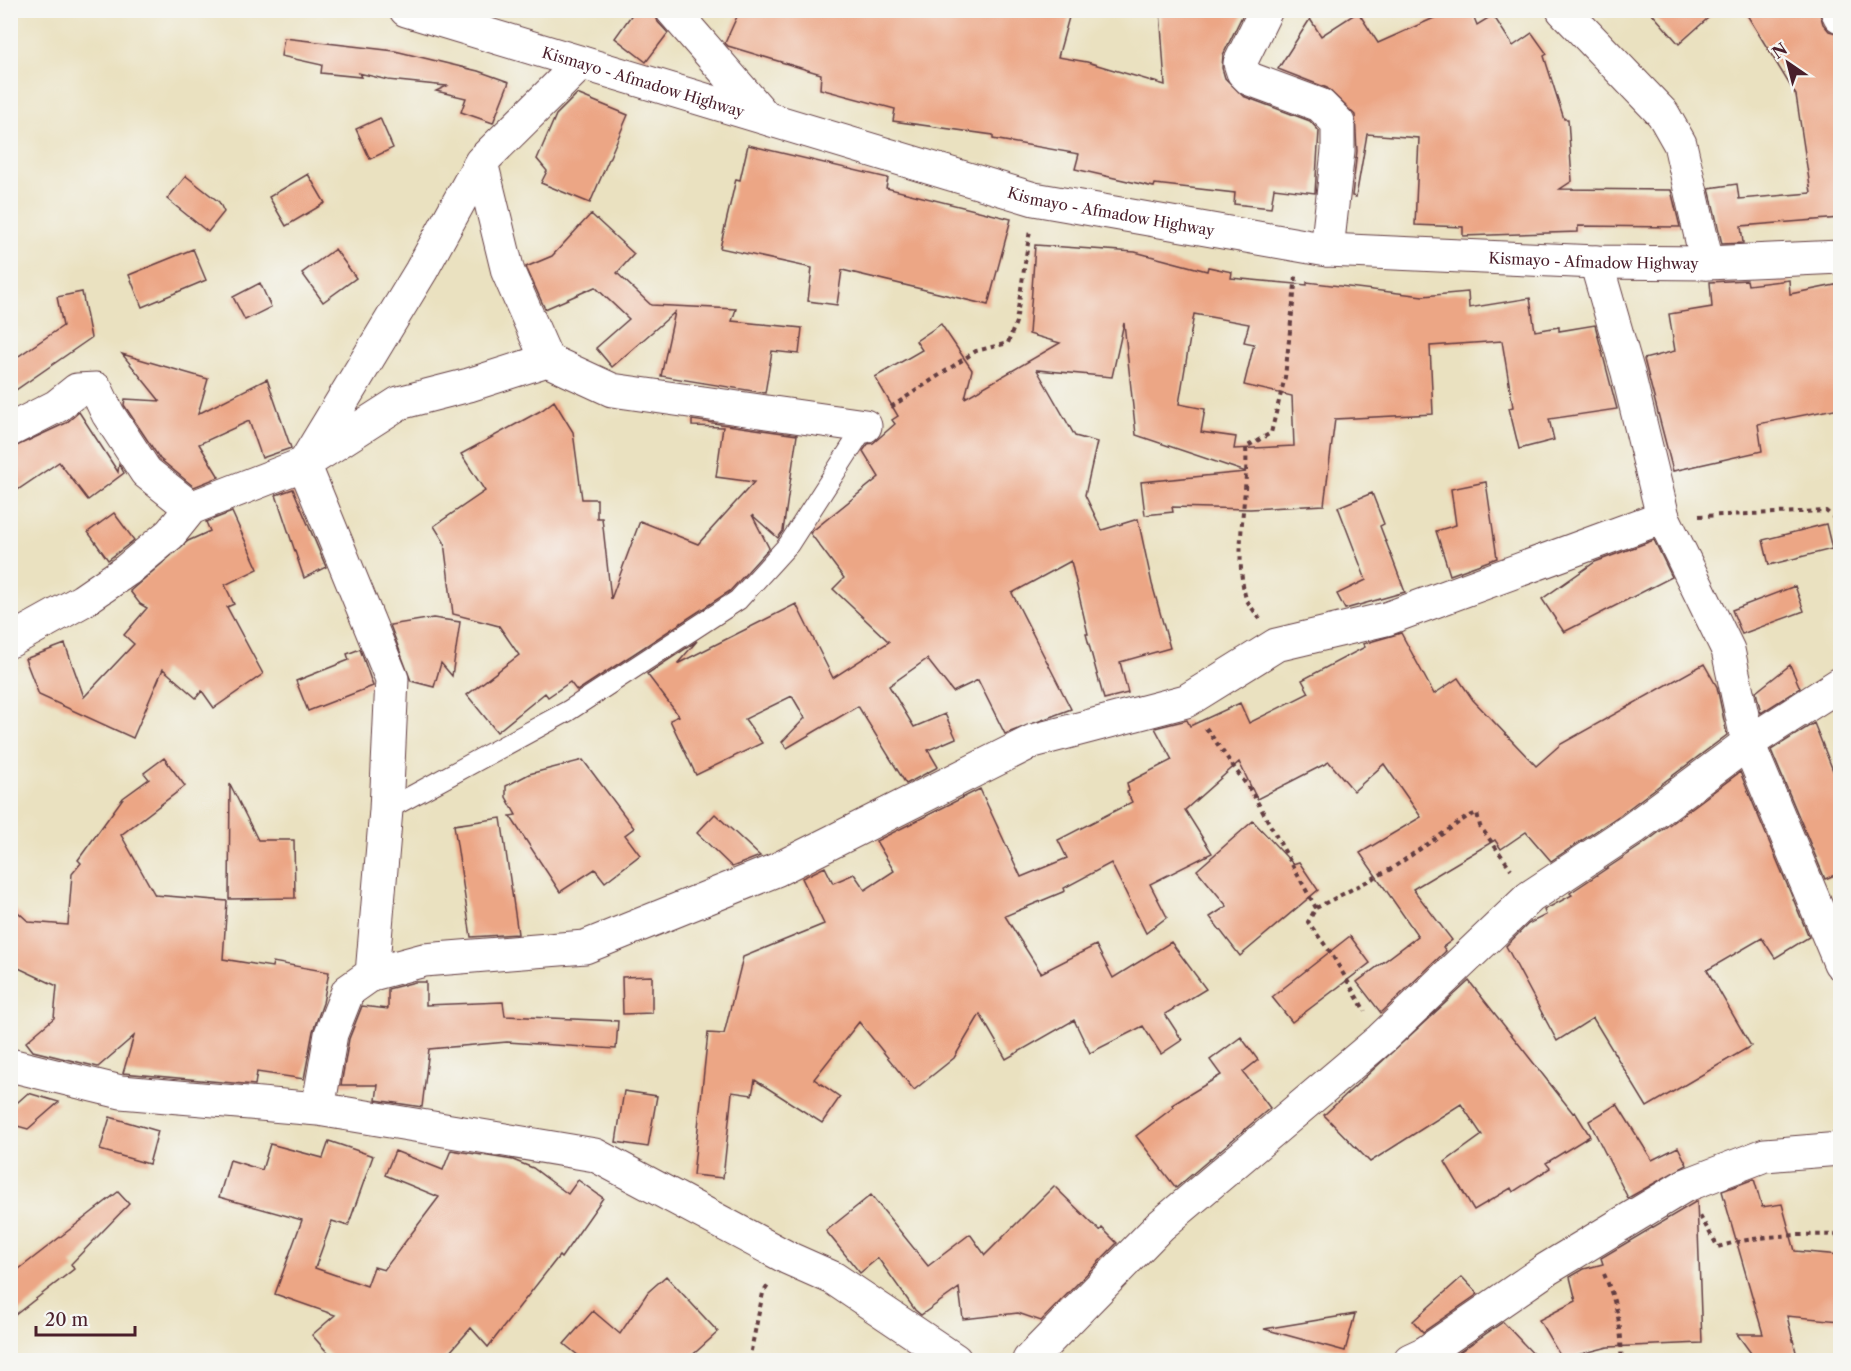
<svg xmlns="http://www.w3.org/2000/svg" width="1851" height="1371" font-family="'Libre Caslon Text',serif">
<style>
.building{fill:#eca685;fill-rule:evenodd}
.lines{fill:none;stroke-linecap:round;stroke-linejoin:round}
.service-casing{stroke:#623c41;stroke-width:22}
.minor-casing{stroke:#623c41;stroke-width:35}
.tertiary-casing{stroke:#623c41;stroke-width:35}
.primary-casing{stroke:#623c41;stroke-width:35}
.path{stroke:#623c41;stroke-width:4;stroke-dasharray:4.5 4.5;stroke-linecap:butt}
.service{stroke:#fff;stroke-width:20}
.minor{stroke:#fff;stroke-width:33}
.tertiary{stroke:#fff;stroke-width:33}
.primary{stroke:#fff;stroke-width:33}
.labels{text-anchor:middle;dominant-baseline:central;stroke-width:6;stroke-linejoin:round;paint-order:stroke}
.street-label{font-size:15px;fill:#4a1f2b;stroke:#f6f6f2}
</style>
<rect width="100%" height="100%" fill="#f6f6f2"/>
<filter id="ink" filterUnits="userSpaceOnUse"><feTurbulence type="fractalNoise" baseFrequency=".0167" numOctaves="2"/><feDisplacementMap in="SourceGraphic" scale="12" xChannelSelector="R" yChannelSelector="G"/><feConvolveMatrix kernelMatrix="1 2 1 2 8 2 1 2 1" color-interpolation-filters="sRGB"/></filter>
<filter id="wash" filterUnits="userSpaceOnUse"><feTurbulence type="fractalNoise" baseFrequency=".008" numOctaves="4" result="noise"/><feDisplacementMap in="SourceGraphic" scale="24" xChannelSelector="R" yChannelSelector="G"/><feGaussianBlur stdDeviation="1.35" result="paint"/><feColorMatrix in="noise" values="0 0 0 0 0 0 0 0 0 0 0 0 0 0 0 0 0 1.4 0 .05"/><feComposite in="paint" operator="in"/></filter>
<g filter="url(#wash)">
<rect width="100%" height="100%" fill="#eae1c0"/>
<g id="blocks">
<path class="building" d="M635,10h19l4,12 10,11 -22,29 -31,-24z
M740,10h331l-13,47 29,5 78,23 -5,-75h85l-22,45 -1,13 3,10 18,18 67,25 9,10 -4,62 -41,-5 -3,20 -37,-4 1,-11 -80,-9 -1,3 -79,-18 4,-15 -86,-15v-4l-100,-14 2,-12 -75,-20 1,-15 -93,-28 -3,-3z
M1452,10h19l6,15 16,-10 20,31 19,-13 15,21 -3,2 20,63h4l4,62 -12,8 111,1 9,37 -102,-1v6l-115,4v-9l-48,-2 4,-87 -52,-4 -11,63 -4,-1 5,-45 -2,-36 -28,-27 -49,-19 32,-50 11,17 37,-24 20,31z
M1649,10h68l-38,34z
M1744,10h75l4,14 6,7 11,3v184l-99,8 2,17 -21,1 -13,-56 28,-4 2,15 72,-6 -15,-98z
M284,38l111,13 83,20 31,11 -16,41 -32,-11 5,-14 -30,-7 11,-5 -59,-6 -29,-7 2,4 -40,-4 1,-8 -41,-9z
M577,94l51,21 -38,88 -49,-20 6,-12 -10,-12 19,-44z
M380,118l13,30 -23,11 -14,-30z
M748,145l140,33 -2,10 125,31 -23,86 -146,-35 -5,35 -29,-4 4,-33 -92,-20 16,-69 4,1z
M308,174l17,29 -39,23 -17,-29z
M186,176l33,26 5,10 -16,20 -41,-33z
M591,214l43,40 -17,19 34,32 85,4 -4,12 70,7 -3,26 -27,-3 -7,42 -104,-17 14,-64 -63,55 -16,-19 33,-29 -34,-32 -50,22 -19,-42 26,-11z
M1035,245l100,7 72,19 1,-4 24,5 -1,6 76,7v-3l116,14 45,-4 1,16 61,-10 5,33 24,-4v4l36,-6 22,84 -68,10 5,21 -35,9 -10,-41 4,-1 -11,-66 -72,5 3,68 -98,5 -11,86 -74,4 -78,-2 1,5 -28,3 -4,-33 105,-10 -110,-37 -12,-112 -12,54 -75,-7 38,66 22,6 -12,53 17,35 36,-11 14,65 18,64 -50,14 8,31 -24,6 -18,-65h2l-17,-73 -59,32 59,116 -66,25 -27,-54 -25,12 -26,-33 -38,27 25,41 31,-13 11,24 -28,12 10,17 -32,17 -48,-78 -71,42 -5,-6 23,-24 -13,-22 -47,23 17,24 -66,32 -26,-55 9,-4 -32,-42 50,-33 -20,23 119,-60 37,74 56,-36 -56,-53 11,-11 -34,-45 69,-56 -16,-26 5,-7 5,-1 22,-19 -3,-4 6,-4 -23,-39 47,-27 -6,-9 25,-17 31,46 -7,28 95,-55 -31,-9zM1194,314l55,10 -5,18 10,2 -10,41 48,11 2,50 -60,3 2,-12 -35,-5 4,-23 -26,-5z
M193,249l13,31 -64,27 -13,-32z
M335,249l21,29 -33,24 -21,-29z
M1747,280l1,5 41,-5 1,14 50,-10v124l-82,16 4,27 -89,20 -29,-112 31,-8 -6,-37 43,-7 -2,-25z
M260,283l11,24 -26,13 -12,-23z
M82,292l9,46 -81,56v-32l53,-36 -6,-29z
M122,354l86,25 -10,35 69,-35 24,69 -29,10 -13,-37 -50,23 20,33 -25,10 -34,-28 -36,-54 1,-6 35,2z
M554,401l19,31 9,67h15v19h5l9,81 29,-78 58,23 56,-62 -38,-5 7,-50 -31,-1v-6l105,15 -14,96 -5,7 -26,-23 17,33 -39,43 -153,100 -7,-9 -22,15 -3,-4 -48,39 -30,-37 52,-40 -20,-29 -46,-12 -9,-72 -10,-16 51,-35 -24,-37 81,-44z
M79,412l39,60 1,-8 5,9 -36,27 -29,-38 -49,33v-46l56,-26z
M1486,482l11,76 -47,17 -14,-44 20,-6 -5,-36z
M293,489l33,78 -22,11 -28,-83z
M1372,493l12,31 -4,2 25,66 -60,17 -8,-15 29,-14 -28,-73z
M232,512l26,57 -33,16 9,19 -7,3 36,67 -49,34 -12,-17 -6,7 -33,-29 -30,69 -94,-43 -14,-36 40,-15 19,53 50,-53 -10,-9 23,-27 -7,-4 -10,-13 58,-50 22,-10 -4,-9z
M114,513l20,27 -26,20 -20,-28z
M1826,524l6,25 -63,16 -6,-25z
M1654,540l18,37 -108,55 -22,-33 53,-37z
M1795,586l9,25 -62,23 -10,-24z
M433,618l27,4 -8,54 -11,-13 -7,24 -23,-6 -21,-56z
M1401,633l33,61 24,-16 15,22 63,66 25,-22 143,-80 13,23 10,48 -107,80 -69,46 -25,-29 -25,17 -6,-9 -82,49 39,51 -9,7 3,4 -65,62 -24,-31 61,-46 -58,-83 61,-36 -37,-53 -30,27 -25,-29 -72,37 -18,-37 -54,48 27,43 -62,31 17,33 -21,16 -35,-70 -47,25 1,3 -60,25 36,57 55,-28 17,33 58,-36 35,47 -41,25 17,26 -21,14 -18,-28 -53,27 -16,-33 -68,39 -26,-45 -26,44 -40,32 -55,-68 -45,57 26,18 -18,26 -67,-43 -3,15 -20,-3 -9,86 -30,-3 15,-142 16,1 19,-77 81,-33 -22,-46 23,-11 8,16 21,-9 11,16 29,-19 -18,-30 104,-52 41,88 46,-19 -9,-18 74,-38 -5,-10 2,-1 -2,-8 45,-23 -17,-32 32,-8 3,6 50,-23 9,20 60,-30 -7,-13 63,-33 -2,-3z
M360,649l13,37 -65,25 -12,-30 53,-21 -2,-6z
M1790,665l10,23 -39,25 -5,-21z
M1814,723l26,65v85l-15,6 -54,-129z
M164,758l21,28 -64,49 34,60 72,6 -4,58 49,8 1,-5 56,10 -6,31 -10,28 -9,48 -47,-7 -2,13 -132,-12 11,-37 -36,31 -65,-16 -7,-9 28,-24 3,-32 -47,-22v-59l19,17 39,3 4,-51 9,-11 -3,-3 45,-62 26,-19 -5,-6z
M583,760l51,68 -9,7 15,20 -35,27 -10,-13 -35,23 -50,-76 6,-1 -10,-18v-11l23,-12z
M1740,772l69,165 -34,21 -13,-20 -55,32 44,76 -104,61 -54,-89 -36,23 -51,-95 22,-22 18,-9 -2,-5 28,-15 -2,-2 72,-48z
M230,784l28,56h36l1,58 -66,1z
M715,814l45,42 -28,11 -35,-34z
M501,818l17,116 -47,3 -17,-112z
M1253,821l40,43 6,-2 19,28 -78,66 -30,-39 17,-11 -30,-36z
M1350,936l20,27 -78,59 -20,-25z
M652,976v37l-29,1 -1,-37z
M1469,981l104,132 2,-1 15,24 -44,27 4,5 -37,24 -2,-4 -37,22 -29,-48 37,-27 -21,-31 -91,58 -46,-47z
M415,982h11v23l77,-3 2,14 113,5 -2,28 -109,-7 -78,7 -7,58 -46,-7 2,-15h-37l8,-46 13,-33 26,3v-20z
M1241,1037l17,23 -15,12 27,36 -94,80 -40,-52 38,-29 -2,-2 49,-30 -11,-15z
M624,1091l33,5 -9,51 -32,-5z
M28,1093l31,9 -31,27 -18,-5v-15z
M1617,1104l35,56 26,-13 9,18 -59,33 -39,-77z
M110,1117l48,14 -9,33 -49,-14z
M329,1141l44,15 -25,70 -16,-5 -17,47 52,18 7,-19 10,3 55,-73 -54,-22 10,-24 48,19 8,-20 62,10 20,8 35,26 10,-14 25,18 -42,60 -2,-2 -71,91 -17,-19 -28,32h-109l-22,-25 23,-20 -60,-21 27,-74 -83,-23 11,-37 32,10 8,-26 53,14z
M1754,1179l8,28 20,-3 13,47 45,4v66l-53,-5 9,36 -12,8h-28l-19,-26h26l-41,-143z
M1054,1186l46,45 2,-3 15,15 -76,78 -23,-8 -55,6 -4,-31 -38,27 -6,-5 -37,-52 -18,15 -34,-42 45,-36 57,71 42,-32 15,21z
M118,1192l11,12 -58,60 3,5 -64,50v-43z
M1697,1201l5,142 -94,4 -46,12 -23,-39 37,-19 -6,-24 14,-8 19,-5 -2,-6z
M666,1276l52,56 -31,28h-103l-20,-16 29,-33 27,23 28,-42z
M1462,1277l16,17 -55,38 -10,-11z
M1355,1314l-10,37 -81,-22z
M1503,1322l36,38h-91z"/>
</g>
</g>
<g filter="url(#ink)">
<use href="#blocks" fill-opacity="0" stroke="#623c41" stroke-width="1.5"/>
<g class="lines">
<g class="service-casing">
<path id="service" d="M386,810l182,-99 170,-111 51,-56 76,-118"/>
</g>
<g class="minor-casing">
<path id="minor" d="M672,10l93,107
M1266,10l-26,53 3,9 7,7 70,26 18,18v28l-11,99
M1563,10l100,104 17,30 27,119
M1837,10l3,6
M481,162l27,110 39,88
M10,430l47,-24 20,-16 19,-1 12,25 38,58 45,36
M10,641l72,-40 45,-31 43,-36 21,-26 113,-44 95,-61 70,-18 78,-25 65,30 253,36
M372,974l14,-164 6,-131 -88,-215 117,-193 60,-109 100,-99
M10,1065l111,27 197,17 277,46 193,103 45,20 122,82
M318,1109l13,-75 17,-43 24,-17 52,-14 161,-13 191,-77 257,-129 153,-40 90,-56 110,-26 277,-102
M1029,1360l131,-134 221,-187 149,-142 101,-67 117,-87 92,-59
M1410,1360l15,-7 122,-84 137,-83 81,-31 75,-6"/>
</g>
<g class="tertiary-casing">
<path id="tertiary" d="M1596,262l32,111 35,144 65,133 20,93 92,220"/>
</g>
<g class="primary-casing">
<g id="primary">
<path id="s1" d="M406,10l628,189 293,51 269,12 111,1 133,-6"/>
</g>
</g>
<path class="path" d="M891,407l85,-56 32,-8 8,-21 14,-92
M1699,516l127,-5 14,12
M1260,619c-5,-7 -13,-16 -15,-24 -12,-49 4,-99 1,-148l25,-14 14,-56 11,-101
M1206,728l47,66 63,114 -8,14 23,31 34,58
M1316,908l75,-39 76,-52 10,-4 3,13 31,43
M1700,1216l18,31c38,-12 83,-13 122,-12
M1604,1274c12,27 19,56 17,86
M749,1360l14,-67 6,-9"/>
<use href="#service" class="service"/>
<use href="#minor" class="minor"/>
<use href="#tertiary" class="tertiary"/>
<use href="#primary" class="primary"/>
</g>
</g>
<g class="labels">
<g class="street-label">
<text stroke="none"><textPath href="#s1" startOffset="248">Kismayo - Afmadow Highway</textPath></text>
<text stroke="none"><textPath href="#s1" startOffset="734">Kismayo - Afmadow Highway</textPath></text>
<text stroke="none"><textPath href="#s1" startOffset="1220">Kismayo - Afmadow Highway</textPath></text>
</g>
</g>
<rect width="1851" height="1371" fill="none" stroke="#f6f6f2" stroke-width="36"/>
<g transform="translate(1788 63) rotate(325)" stroke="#f6f6f2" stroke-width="4.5" paint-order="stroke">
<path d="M0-4.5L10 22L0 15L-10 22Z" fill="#4a1f2b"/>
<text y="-9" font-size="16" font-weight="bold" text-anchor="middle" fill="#4a1f2b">N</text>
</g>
<path d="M36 1326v9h99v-9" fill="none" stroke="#4a1f2b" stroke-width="3"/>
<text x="45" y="1326" font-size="18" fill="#4a1f2b" stroke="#f6f6f2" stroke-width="4.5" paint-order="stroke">20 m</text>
</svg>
